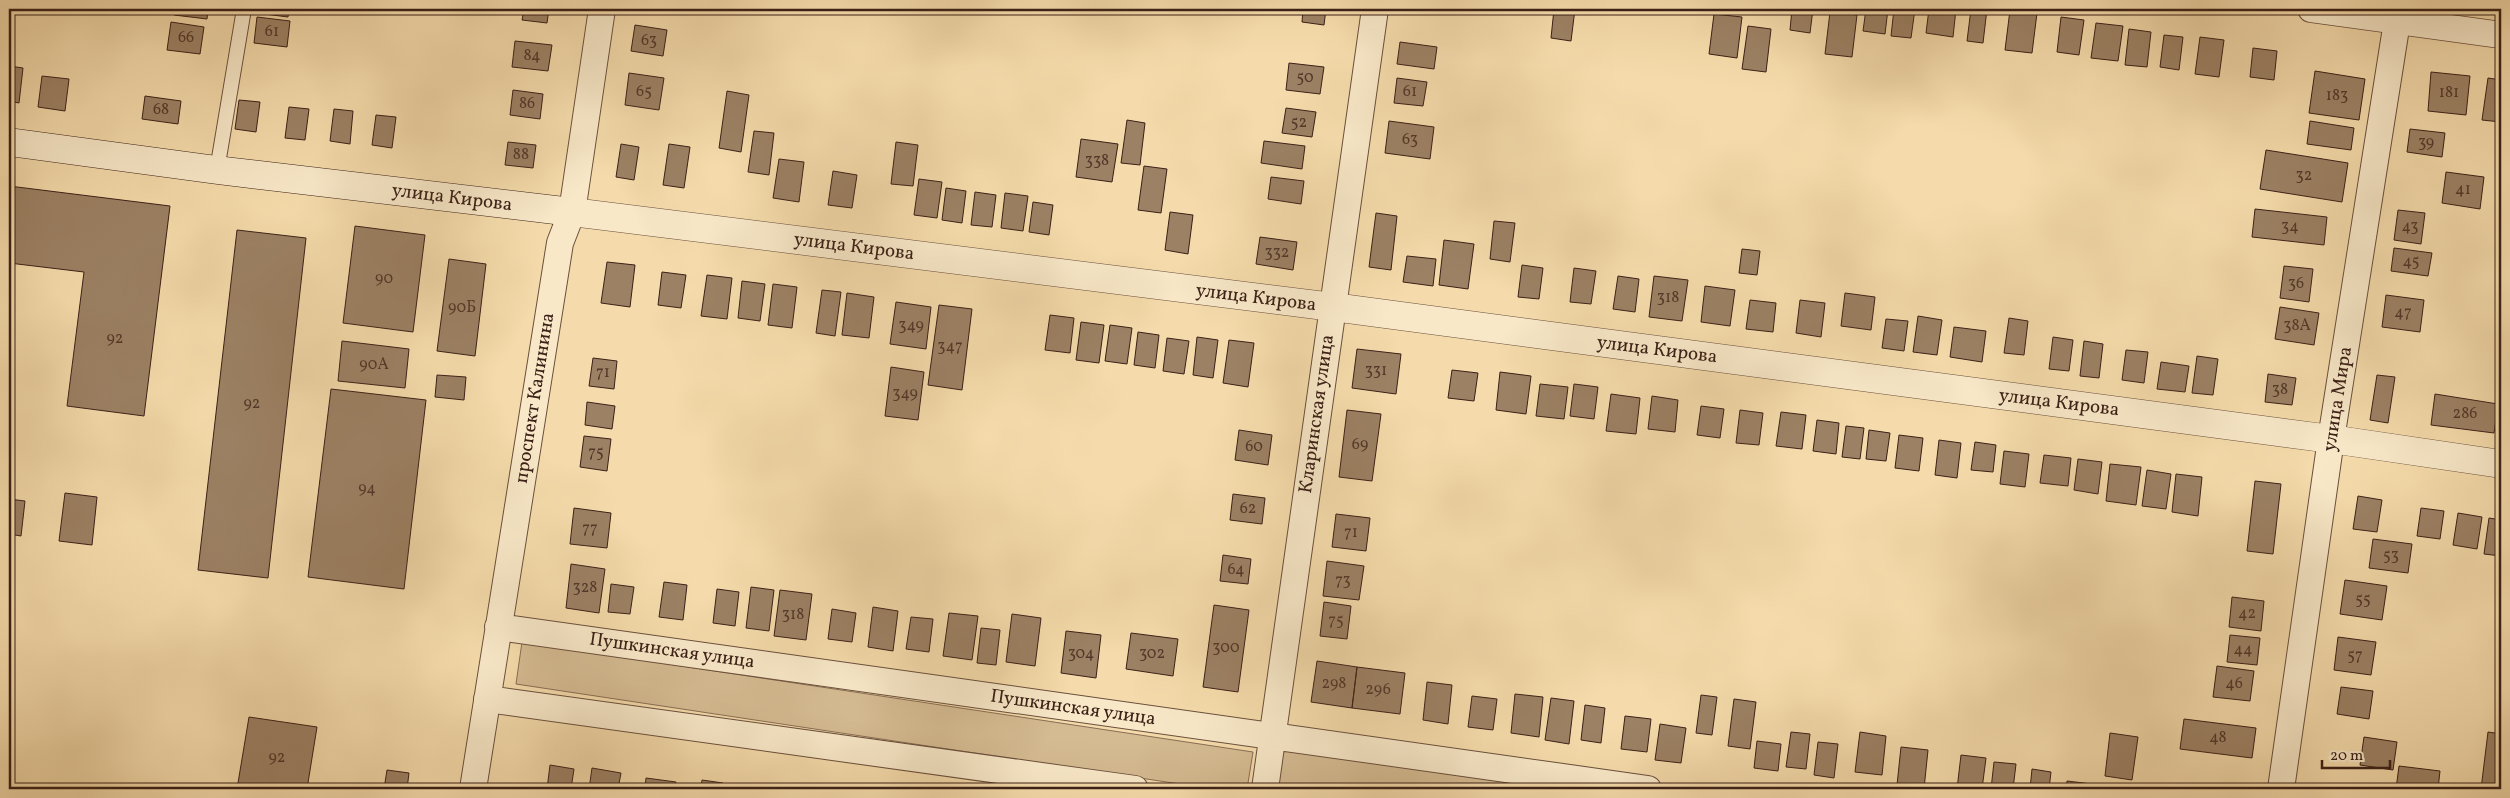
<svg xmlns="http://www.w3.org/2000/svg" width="2510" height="798" font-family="Vollkorn,serif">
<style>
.green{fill:#d5bb92;stroke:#886e54}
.building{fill:#9c8164;stroke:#3b2017}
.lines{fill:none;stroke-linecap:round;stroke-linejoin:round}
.service-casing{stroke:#6a4f3c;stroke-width:16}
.minor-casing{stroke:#6a4f3c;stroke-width:28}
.tertiary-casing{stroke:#6a4f3c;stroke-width:29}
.secondary-casing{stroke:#3b2017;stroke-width:29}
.service{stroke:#f8e8c8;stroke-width:14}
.minor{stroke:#f8e8c8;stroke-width:26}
.tertiary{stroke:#f8e8c8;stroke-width:28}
.secondary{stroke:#f8e8c8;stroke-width:28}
.labels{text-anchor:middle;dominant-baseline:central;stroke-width:5;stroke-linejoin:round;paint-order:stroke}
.number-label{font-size:16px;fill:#53382a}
.street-label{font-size:19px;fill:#3b2017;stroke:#f8e8c8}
</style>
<rect width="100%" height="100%" fill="#f5dbab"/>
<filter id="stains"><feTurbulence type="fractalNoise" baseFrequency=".004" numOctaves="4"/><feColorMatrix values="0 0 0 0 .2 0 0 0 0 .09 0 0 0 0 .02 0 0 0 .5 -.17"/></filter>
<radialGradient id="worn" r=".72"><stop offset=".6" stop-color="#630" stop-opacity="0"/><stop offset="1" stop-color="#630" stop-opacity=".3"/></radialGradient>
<path class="green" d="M522,642l731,110 -6,37h-34l-697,-105z
M1280,750l275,39h-278z"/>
<path class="building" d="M175,9h33l-1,10 -33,-4z
M257,9h32l-1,8 -31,-4z
M524,9h25l-2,14 -25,-3z
M1303,9h23l-2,16 -22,-3z
M1554,9h21l-4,32 -20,-3z
M1792,9h21l-3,24 -20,-3z
M1866,9h22l-3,25 -22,-3z
M1894,9h21l-4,29 -20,-2z
M1929,9h27l-3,28 -27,-4z
M1971,9h16l-4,34 -16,-2z
M2010,10l27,3 -5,40 -27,-3z
M1830,12l27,3 -5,42 -27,-3z
M1714,14l28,3 -5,41 -28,-4z
M257,17l33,4 -3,26 -33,-4z
M2061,17l23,3 -5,35 -22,-3z
M171,22l33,5 -4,27 -33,-4z
M2096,23l27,3 -5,35 -27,-3z
M635,25l32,5 -4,26 -32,-5z
M1748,26l23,3 -5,43 -24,-3z
M2129,29l22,3 -4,35 -22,-2z
M2164,35l19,2 -4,33 -19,-3z
M2200,37l24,3 -5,37 -24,-3z
M515,41l37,4 -4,26 -36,-4z
M1400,42l37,5 -3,22 -37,-5z
M2253,48l24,3 -3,29 -24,-3z
M1289,63l35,4 -4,27 -34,-4z
M9,66l14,2 -4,35 -10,-2z
M2315,71l50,8 -6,41 -50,-7z
M2431,72l39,4 -4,39 -38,-4z
M629,73l35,5 -5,32 -34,-5z
M42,76l27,3 -4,32 -27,-4z
M1397,78l30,4 -4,24 -29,-3z
M2488,78l13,2v42l-19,-2z
M513,90l30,4 -3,25 -30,-4z
M727,91l22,4 -8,57 -22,-4z
M145,96l36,5 -3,23 -36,-5z
M239,100l21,2 -4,30 -21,-3z
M289,107l20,2 -4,31 -20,-2z
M1286,108l30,4 -4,25 -30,-4z
M334,109l19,2 -3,33 -20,-3z
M376,115l20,2 -4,31 -20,-3z
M1127,120l18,3 -5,42 -19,-2z
M1389,121l45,6 -4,32 -45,-6z
M2310,121l44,7 -3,22 -44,-6z
M2410,129l35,4 -3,24 -35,-5z
M754,131l20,2 -5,42 -21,-3z
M1081,139l37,5 -6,38 -36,-5z
M1264,141l41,5 -3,23 -41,-6z
M508,142l28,3 -3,23 -28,-3z
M896,142l22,3 -5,41 -22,-2z
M621,144l18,3 -5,33 -18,-3z
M669,144l21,3 -6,41 -21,-3z
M2266,150l82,13 -6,39 -82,-13z
M779,159l25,3 -5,40 -26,-4z
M1144,166l23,3 -6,44 -23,-3z
M833,171l24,4 -5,33 -24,-3z
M2446,172l38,5 -4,32 -38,-6z
M1271,177l33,4 -3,23 -33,-5z
M919,179l23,3 -5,36 -23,-3z
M9,186l161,20 -26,210 -77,-10 17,-134 -75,-9z
M946,188l20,3 -4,32 -20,-3z
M975,192l21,3 -4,32 -21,-2z
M1005,193l23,3 -5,35 -22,-3z
M1033,202l20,3 -4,30 -20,-3z
M2255,209l72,8 -3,28 -72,-8z
M2398,210l27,3 -4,31 -27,-4z
M1170,212l23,3 -5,39 -23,-4z
M1376,213l21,3 -6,54 -22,-3z
M1494,221l21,2 -5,39 -20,-3z
M355,226l70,9 -12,97 -70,-9z
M237,230l69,8 -38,340 -70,-8z
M1260,237l37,5 -4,28 -37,-6z
M1444,240l30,4 -6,45 -29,-4z
M2394,248l38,5 -4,23 -37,-5z
M1742,249l18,2 -3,24 -18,-2z
M1407,256l29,3 -3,27 -30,-4z
M449,259l37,5 -11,92 -38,-5z
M607,262l28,3 -5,42 -29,-4z
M1522,265l21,3 -4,31 -21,-2z
M2284,266l29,3 -4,33 -29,-4z
M1574,268l22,3 -5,33 -21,-2z
M662,272l24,3 -5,33 -23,-3z
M707,275l25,3 -5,41 -26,-3z
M1618,276l21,3 -4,33 -22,-3z
M1654,276l34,4 -6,41 -33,-4z
M742,281l23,3 -5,37 -22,-3z
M773,284l24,3 -5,41 -24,-3z
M1705,286l30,4 -5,36 -29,-4z
M822,290l19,2 -6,44 -19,-3z
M847,293l27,4 -5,41 -27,-3z
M1845,293l30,4 -4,33 -30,-4z
M2386,295l38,5 -4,32 -38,-5z
M1750,300l26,3 -3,29 -27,-3z
M1800,300l25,3 -4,34 -25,-4z
M896,302l35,5 -5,42 -36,-5z
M939,305l33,4 -10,81 -34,-5z
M2280,307l39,6 -5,32 -39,-6z
M1050,315l24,3 -4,35 -25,-3z
M1918,316l24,4 -5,35 -24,-3z
M2009,318l19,3 -4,34 -20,-2z
M1886,319l22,2 -4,30 -22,-3z
M1081,322l23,3 -5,38 -23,-3z
M1110,325l22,3 -5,36 -22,-3z
M1954,327l32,4 -4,31 -32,-5z
M1138,332l21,3 -4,33 -21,-3z
M1197,337l21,3 -5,38 -20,-3z
M2053,337l20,3 -4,31 -20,-2z
M1167,338l22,3 -5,33 -21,-3z
M1229,340l25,3 -6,44 -25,-4z
M342,341l67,8 -4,39 -67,-7z
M2084,341l19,3 -4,34 -19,-2z
M1357,349l44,5 -5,40 -44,-6z
M2126,350l22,2 -4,31 -22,-3z
M2197,356l21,3 -5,36 -21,-2z
M593,358l24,3 -3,28 -25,-3z
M2161,362l28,4 -4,26 -28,-3z
M891,367l33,5 -6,48 -33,-4z
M1452,370l26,3 -4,28 -26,-3z
M1500,372l31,4 -5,38 -30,-4z
M2268,374l28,4 -4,27 -27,-3z
M437,375l29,2 -2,23 -29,-3z
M2377,375l18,2 -7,46 -18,-3z
M1540,384l28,3 -4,32 -28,-3z
M1574,384l24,3 -4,32 -24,-3z
M331,389l95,11 -22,189 -96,-12z
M1611,394l29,4 -4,36 -30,-3z
M2435,394l63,10 -4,29 -63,-8z
M1652,396l26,4 -3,32 -27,-3z
M587,402l28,4 -3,23 -27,-4z
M1701,406l23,3 -4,29 -23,-3z
M1347,410l34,4 -9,67 -33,-4z
M1740,410l23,3 -4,32 -23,-2z
M1781,412l25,3 -4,34 -26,-3z
M1817,420l22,3 -3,31 -23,-3z
M1846,426l18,2 -4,31 -18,-2z
M1239,430l33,5 -4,30 -33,-5z
M1869,430l21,3 -4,28 -20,-2z
M1899,435l24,3 -4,33 -24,-3z
M584,436l27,3 -4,32 -27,-4z
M1939,440l22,3 -4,35 -22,-3z
M1975,442l21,3 -3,27 -22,-2z
M2004,451l25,3 -4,33 -25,-3z
M2044,455l27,3 -3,28 -28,-3z
M2078,459l24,3 -4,32 -24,-4z
M2110,464l31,3 -5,38 -30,-4z
M2147,470l24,4 -5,35 -24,-3z
M2176,474l26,3 -4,39 -26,-4z
M2255,481l26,3 -8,70 -26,-3z
M65,493l32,4 -5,48 -33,-4z
M1233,494l32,4 -3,26 -32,-4z
M2358,496l24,4 -5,32 -24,-3z
M9,499l16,2 -4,35 -12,-2z
M574,508l37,5 -4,35 -37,-4z
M2421,508l23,3 -4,28 -23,-3z
M2458,513l24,4 -5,32 -24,-4z
M1336,514l34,4 -4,33 -34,-4z
M2489,518l12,2v36l-17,-2z
M2373,539l39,5 -4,29 -39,-5z
M1223,555l28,4 -3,25 -28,-3z
M1327,561l37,5 -5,34 -36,-4z
M571,564l34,5 -6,44 -33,-5z
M2345,580l42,6 -5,34 -42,-6z
M664,582l23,3 -4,35 -24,-3z
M611,584l23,3 -4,27 -22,-2z
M751,587l23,3 -5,41 -23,-3z
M717,589l22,3 -4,34 -22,-3z
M780,590l32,4 -6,46 -32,-4z
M2232,597l32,4 -3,30 -32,-4z
M1324,602l27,4 -4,33 -27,-3z
M1214,605l35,5 -11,82 -35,-5z
M873,607l25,4 -5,40 -25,-4z
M832,609l24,4 -4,29 -24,-3z
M949,613l29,3 -6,44 -29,-4z
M1012,614l29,4 -6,48 -29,-4z
M911,617l22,2 -4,33 -23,-3z
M981,628l19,2 -4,35 -19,-2z
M1066,631l35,4 -5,43 -35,-5z
M1131,633l47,6 -5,37 -47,-7z
M2230,635l30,3 -3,27 -30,-3z
M2338,637l38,5 -5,33 -37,-5z
M1317,661l40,6 -5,41 -41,-6z
M2217,666l37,5 -4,30 -37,-4z
M1357,667l48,6 -5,41 -48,-6z
M1427,682l25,3 -4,39 -25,-4z
M2341,687l32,4 -4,28 -32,-5z
M1515,694l28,3 -4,40 -28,-4z
M1701,695l16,2 -5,38 -16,-2z
M1472,696l25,3 -4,31 -25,-3z
M1551,698l23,3 -5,43 -24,-4z
M1734,699l22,3 -6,47 -22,-3z
M1585,705l20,3 -4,35 -20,-3z
M1625,716l26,3 -4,33 -26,-3z
M249,717l68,10 -10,62h-70z
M2184,719l72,9 -4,30 -72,-9z
M1660,724l26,4 -5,35 -26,-3z
M1791,732l19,2 -4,35 -20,-2z
M1860,732l26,4 -4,39 -27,-3z
M2488,732l13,2v55h-20z
M2110,733l28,4 -6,43 -27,-4z
M2364,737l33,5 -4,28 -33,-5z
M1757,741l24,3 -3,27 -24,-3z
M1818,742l20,2 -4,34 -20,-3z
M1901,747l27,3 -4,39 -27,-4z
M1961,755l25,3 -4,31h-25z
M1994,762l22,2 -3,25h-22z
M550,765l24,4 -3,20h-24z
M2399,766l41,5 -2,18h-42z
M592,768l29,5 -3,16h-29z
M2032,769l19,3 -2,17h-19z
M387,770l22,3 -2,16h-23z
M646,778l30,4 -1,7h-30z
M702,780l21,3v6h-22z
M2067,781l25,3 -1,5h-25z
M2136,784l22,3v2h-22z"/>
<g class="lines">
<g class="service-casing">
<path id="service" d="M217,170l27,-161"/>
</g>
<g class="minor-casing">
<path id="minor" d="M2311,9l190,26
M498,627l1150,162
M487,699l648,90
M473,789l87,-546 12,-31 30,-203
M1265,789l110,-780
M2281,789l50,-350 68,-430"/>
</g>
<g class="tertiary-casing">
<path id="tertiary" d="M572,212l761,95 998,132 170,25"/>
</g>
<g class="secondary-casing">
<path id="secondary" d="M9,142l208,28 355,42"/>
</g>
<use href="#service" class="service"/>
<use href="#minor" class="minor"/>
<use href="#tertiary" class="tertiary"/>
<use href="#secondary" class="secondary"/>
</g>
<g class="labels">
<g class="number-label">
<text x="272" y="32">61</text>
<text x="186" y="38">66</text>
<text x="649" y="41">63</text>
<text x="532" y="56">84</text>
<text x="1305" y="78">50</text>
<text x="644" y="92">65</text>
<text x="1410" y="92">61</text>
<text x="2449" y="93">181</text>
<text x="2337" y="96">183</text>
<text x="527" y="104">86</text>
<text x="161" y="110">68</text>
<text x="1299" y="123">52</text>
<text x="1410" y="140">63</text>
<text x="2426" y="143">39</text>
<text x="521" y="155">88</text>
<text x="1097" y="161">338</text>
<text x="2304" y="176">32</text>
<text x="2463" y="190">41</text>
<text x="2290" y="227">34</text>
<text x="2410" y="227">43</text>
<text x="1277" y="253">332</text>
<text x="2411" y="262">45</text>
<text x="384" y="279">90</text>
<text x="2296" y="284">36</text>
<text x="1668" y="298">318</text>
<text x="462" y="308">90Б</text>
<text x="2403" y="313">47</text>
<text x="911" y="326">349</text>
<text x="2297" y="326">38А</text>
<text x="115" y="339">92</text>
<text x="950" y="347">347</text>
<text x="374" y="365">90А</text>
<text x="1376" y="371">331</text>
<text x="603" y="373">71</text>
<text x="2280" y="390">38</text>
<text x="905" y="394">349</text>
<text x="252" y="404">92</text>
<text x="2465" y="414">286</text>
<text x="1360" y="445">69</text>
<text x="1254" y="447">60</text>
<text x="596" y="453">75</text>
<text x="367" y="489">94</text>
<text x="1248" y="509">62</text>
<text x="590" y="529">77</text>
<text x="1351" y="533">71</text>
<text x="2391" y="556">53</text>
<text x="1236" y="570">64</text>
<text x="1343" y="581">73</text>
<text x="585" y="588">328</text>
<text x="2363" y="600">55</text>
<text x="2247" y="614">42</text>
<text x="793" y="615">318</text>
<text x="1336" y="621">75</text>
<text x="1226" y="648">300</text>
<text x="2243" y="650">44</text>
<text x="1081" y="654">304</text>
<text x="1152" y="654">302</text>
<text x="2355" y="656">57</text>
<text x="1334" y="684">298</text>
<text x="2234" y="684">46</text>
<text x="1378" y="690">296</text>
<text x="2218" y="738">48</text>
<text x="277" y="758">92</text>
</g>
<g class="street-label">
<text transform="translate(452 198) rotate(7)">улица Кирова</text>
<text transform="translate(854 247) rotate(7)">улица Кирова</text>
<text transform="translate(1256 298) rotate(7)">улица Кирова</text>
<text transform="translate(1657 350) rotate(7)">улица Кирова</text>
<text transform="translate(535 398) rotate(-81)">проспект Калинина</text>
<text transform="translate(2338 399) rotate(-81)">улица Мира</text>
<text transform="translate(2059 403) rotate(7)">улица Кирова</text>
<text transform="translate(1317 414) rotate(-82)">Кларинская улица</text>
<text transform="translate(672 651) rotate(8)">Пушкинская улица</text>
<text transform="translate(1073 708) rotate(8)">Пушкинская улица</text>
</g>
</g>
<rect width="2510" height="798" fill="none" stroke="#f5dbab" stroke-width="30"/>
<rect x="10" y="10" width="2490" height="778" fill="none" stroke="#3b2017" stroke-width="2.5"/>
<rect x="15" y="15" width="2480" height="768" fill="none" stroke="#3b2017"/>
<path d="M2322 760v8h68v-8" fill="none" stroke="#3b2017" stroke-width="2.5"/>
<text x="2330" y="760" font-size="15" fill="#3b2017" stroke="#f8e8c8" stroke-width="4" paint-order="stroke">20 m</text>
<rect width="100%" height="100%" filter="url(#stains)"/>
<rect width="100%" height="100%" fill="url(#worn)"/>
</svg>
